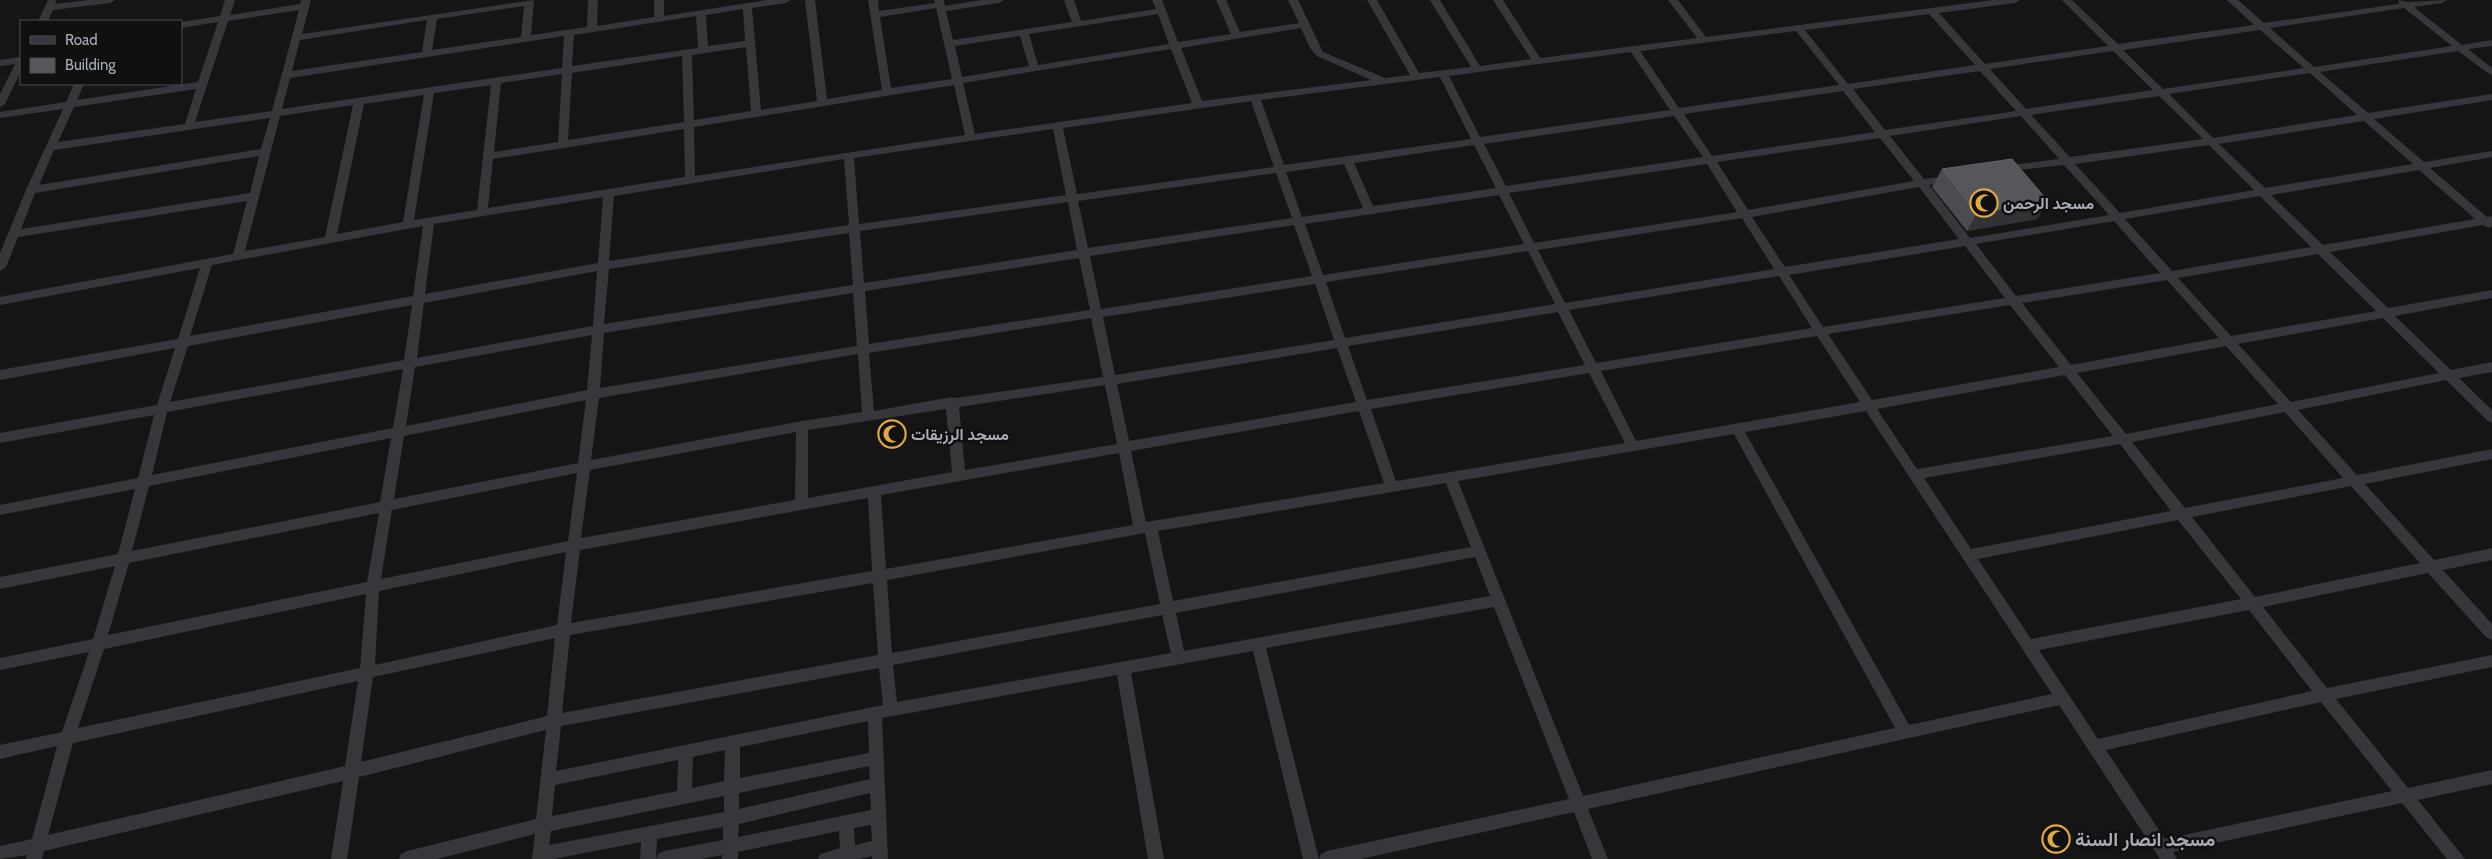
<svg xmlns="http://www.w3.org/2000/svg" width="2492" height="859" font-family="Cabin,Vazirmatn,sans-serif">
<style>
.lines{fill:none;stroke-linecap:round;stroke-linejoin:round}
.minor{fill:#36373b;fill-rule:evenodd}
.wall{fill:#4b4c51}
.shaded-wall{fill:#313235}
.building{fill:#55575b;stroke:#626469}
.labels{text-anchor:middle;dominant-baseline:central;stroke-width:5;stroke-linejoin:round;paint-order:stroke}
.poi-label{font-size:16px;font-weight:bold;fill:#a8acb5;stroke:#101011;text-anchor:start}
.near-poi-label{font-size:19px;font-weight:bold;fill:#a8acb5;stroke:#101011;text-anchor:start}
</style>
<rect width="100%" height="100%" fill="#151516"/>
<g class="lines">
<path class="minor" d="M48,0h8l-1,4 34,-4h26l-5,3 -57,7 -5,11h-10z
M225,0h10l-5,15 70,-11 1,-4h10l-9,34 232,-34 -3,35 56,-8 1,-27h10l-1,26 57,-9v-17h10v16l103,-16h24l-5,3 -34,5 9,102 56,-9 -12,-101h10l12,99 55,-9 -14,-90h10l1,11 56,-8 -1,-3h10l1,6 36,-6h23l-5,3 -53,8 7,29 119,-18 -8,-22h10l7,21 75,-12 -4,-9h10l16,42 53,-8 -15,-34h10l14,32 59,-9 -11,-23h10l25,52 62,26 25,-3 -43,-75h10l42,73 52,-6 -41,-67h10l40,66 51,-7 -38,-59h10l37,58 157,-20 -29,-38h10l28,37 287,-37h27l-5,3 -76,10 46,51 123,-18 -46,-46h10l46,44 136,-19 -27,-25h11l26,23 134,-19 1,-4 9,2 39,-2 -5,3 -28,4 48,38 30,-5v6l-24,3 24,19v8l-34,-25 -138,21 48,41 124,-19v6l-118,19 50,43 68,-11v6l-62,11 57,49 5,-1v10l-4,2 -5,-3 -153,27 58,56 104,-18v8l-97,18 56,54 41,-8v10l-33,6 33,32v13l-4,-2 -42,-41 -148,30 59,65 135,-26v10l-127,25 69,76 58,-12v12l-49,10 49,54v16l-5,-2 -59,-65 -165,34 64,81 165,-33v12l-156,32 72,89 84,-18v14l-74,16 47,59h-18l-45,-56 -229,49 4,7h-17l-101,-154 -471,104 20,50h-16l-18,-47 -213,47h-42l2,-5 6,-3 242,-52 -75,-192 -228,41 53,211h-16l-50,-208 -122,22 33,186h-16l-31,-184 -235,43 6,141h-16v-3l-12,3h-42l2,-5 20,-6 -1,-17 -101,21v7h-16v-4l-20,4h-46l2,-5 6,-3 59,-11v-13l-66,12 -1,20h-16l1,-17 -87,17h-22l3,-25 -98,25h-38l2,-5 6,-3 129,-32 10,-89 -187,47 -12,82h-16l12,-78 -299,70 -2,8h-16l1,-4 -27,4v-13l32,-7 25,-93 -57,13v-14l62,-13 27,-80 -89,18v-12l93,-19 22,-73 -115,23v-12l118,-23 17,-65 -135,26v-10l138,-27 16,-63 -154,28v-10l157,-28 18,-57 -175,32v-10l178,-31 22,-71 -200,37v-8l233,-43 14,-53 -229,36 -12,30 -6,4v-18l26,-63 37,-81 -63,9v-6l66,-10 8,-18h10l-7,16 121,-18 20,-60 -37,6v-6l39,-6zM524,6l-3,31 -89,13 5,-31zM936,8l16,71 -61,9 -11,-71zM2404,8l48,38 -138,21 -44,-39zM743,9l2,32 -37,5 -2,-31zM299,10l-27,101 -77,11 33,-101zM1158,14l11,30 -131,21 -9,-31zM1929,14l46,51 -127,19 -43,-54zM696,16l2,32 -126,18 2,-31zM427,20l-5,32 -130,19 8,-31zM1301,28l9,20 7,8 54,24 -169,21 -21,-53zM2260,30l44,38 -141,21 -40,-39zM1796,31l43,54 -160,23 -39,-57zM564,36l-2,32 -280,41 8,-31zM1020,36l9,30 -67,11 -7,-31zM746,47l5,64 -57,9 -2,-65zM1171,49l21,54 -217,31 -12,-51zM2113,51l40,39 -127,19 -36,-40zM1631,52l39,58 -190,27 -31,-61zM682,56l2,66 -116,18 4,-67zM1980,71l36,40 -131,19 -32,-41zM2310,73l47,42 -144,23 -44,-44zM562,74l-4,68 -64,10 7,-69zM1440,77l31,62 -187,26 -23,-65zM491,85l-14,125 -63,10 20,-127zM954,85l11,50 -270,41 -1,-49zM196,89l-11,35 -127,18 16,-35zM1843,91l32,41 -163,24 -28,-42zM424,95l-21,127 -66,12 27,-130zM2159,96l44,43 -133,18 -39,-42zM1251,101l23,66 -197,27 -14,-66zM353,105l-28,132 -80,14 35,-135zM1674,116l29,41 -197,29 -22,-42zM2021,116l38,43 -56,7 -4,2v4l65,-7 45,50 -139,23 -41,-53 26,-4 1,-3 -1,-3 -31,4 -34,-43zM270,118l-9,31 -222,36 15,-35zM2364,121l49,43 -148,24 -46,-44zM684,129l1,48 -197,31 5,-49zM1053,129l13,66 -207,29 -5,-66zM1880,138l34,43 -166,29 -31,-48zM1474,145l22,43 -123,18 -19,-43zM2209,145l45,45 -134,23 -45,-49zM259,156l-9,37 -229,36 14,-36zM844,159l5,66 -240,36 5,-65zM1344,164l19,44 -61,9 -16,-45zM1707,164l30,48 -203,31 -25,-50zM2419,170l56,49 -152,26 -52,-50zM1276,173l16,45 -204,30 -10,-47zM1919,187l40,52 -174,28 -33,-50zM1499,195l25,49 -201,31 -18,-51zM2260,196l51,51 -139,24 -47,-52zM603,197l-5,66 -173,31 9,-70zM1068,202l9,48 -213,33 -4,-52zM1742,218l32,51 -209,34 -27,-53zM2114,221l46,52 -144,23 -40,-52zM1294,225l18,51 -211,33 -11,-53zM423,226l-10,70 -223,40 22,-71zM849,233l4,52 -249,39 5,-55zM1965,246l40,52 -182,29 -34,-52zM1528,251l27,53 -210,34 -19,-56zM2318,254l58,57 -145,25 -53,-58zM1079,258l11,52 -221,34 -4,-53zM597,271l-4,55 -176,32 7,-55zM1779,276l33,52 -216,35 -27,-53zM2167,280l52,58 -148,27 -49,-62zM1315,284l19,56 -219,35 -12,-58zM853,293l4,53 -257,42 4,-55zM412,305l-8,55 -234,42 18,-56zM2010,305l49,62 -187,33 -44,-66zM1558,312l27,53 -218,35 -19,-54zM1091,318l12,59 -147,21 -4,-1 -78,14 -5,-58zM2383,318l56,55 -148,29 -53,-58zM592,335l-5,55 -181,36 9,-59zM1817,336l43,66 -224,39 -35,-70zM2226,346l52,58 -152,30 -49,-61zM1337,348l19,54 -227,39 -12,-57zM858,354l4,58 -60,9 -211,39 8,-62zM403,369l-10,59 -241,47 15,-63zM1589,373l36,70 -229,38 -25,-72zM2065,375l48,61 -196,33 -40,-60zM1105,385l12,59 -152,26 -6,-63zM586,400l-8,63 -184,36 10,-63zM946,409l6,63 -144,26v-68zM1359,411l25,72 -238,39 -15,-71zM1866,411l186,283 -143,31 -164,-293zM2285,412l58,66 -158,30 -53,-66zM796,432l-1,68 -214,38 9,-68zM1734,434l161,294 -312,68 -125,-315zM391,438l-11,64 -248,49 17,-65zM2120,444l51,67 -200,38 -47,-71zM1119,453l14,72 -247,44 -5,-74zM577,473l-9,68 -187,38 11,-69zM1446,483l25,64 -298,54 -15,-70zM2351,486l69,77 -165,34 -63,-80zM868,498l4,73 -301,52 9,-73zM379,513l-12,69 -259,53 21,-72zM2178,520l63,79 -210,40 -53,-80zM1145,533l15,71 -268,49 -5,-73zM566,552l-9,73 -182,40 4,-74zM1475,557l15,39 -306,55 -8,-38zM873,583l5,72 -316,58 8,-78zM366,594l-6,74 -282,60 26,-79zM2249,610l63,81 -214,48 -59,-89zM1162,615l9,38 -274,49 -4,-37zM555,638l-8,78 -186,46 12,-85zM879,668l4,37 -327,66 5,-45zM358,681l-13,85 -297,69 25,-92zM2321,702l71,89 -227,48 -59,-89zM868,721l1,32 -129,25v-31zM725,750l-1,31 -32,7 1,-31zM678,760l-1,31 -125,25 3,-31zM869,766l1,13 -131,30v-16zM870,793l1,17 -133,27 1,-13zM724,796v16l-175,33 2,-14zM871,825l1,16 -17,4 -1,-17z
M21,57v14l-16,33 -5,3v-13l15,-30 -15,2v-6z"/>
</g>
<path class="wall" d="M1942,169l106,32 -11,18 -70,12 -35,-44z"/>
<path class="shaded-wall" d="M2048,201l-11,18 -70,12 10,-18z"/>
<path class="building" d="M2012,159l36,42 -71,12 -35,-44z"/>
<defs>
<g id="mosque-ring" transform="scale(1.4375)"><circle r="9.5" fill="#101011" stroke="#e1a942" stroke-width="1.5"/><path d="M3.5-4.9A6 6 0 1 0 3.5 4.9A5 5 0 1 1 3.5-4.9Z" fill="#e1a942"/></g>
</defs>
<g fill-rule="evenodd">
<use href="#mosque-ring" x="1984" y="203"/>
<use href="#mosque-ring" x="892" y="434"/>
<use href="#mosque-ring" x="2056" y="839"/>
</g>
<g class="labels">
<g class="poi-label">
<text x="2003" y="203">مسجد الرحمن</text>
<text x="911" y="434">مسجد الرزيقات</text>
</g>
<g class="near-poi-label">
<text x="2075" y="839">مسجد انصار السنة</text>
</g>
</g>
<rect x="20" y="20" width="162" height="65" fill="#101011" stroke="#4d4e53"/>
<rect x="30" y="36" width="25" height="8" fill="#36373b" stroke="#4d4e53"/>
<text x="65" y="45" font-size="15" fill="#a8acb5">Road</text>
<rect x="30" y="58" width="25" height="15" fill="#55575b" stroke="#4d4e53"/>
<text x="65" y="70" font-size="15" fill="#a8acb5">Building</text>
</svg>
